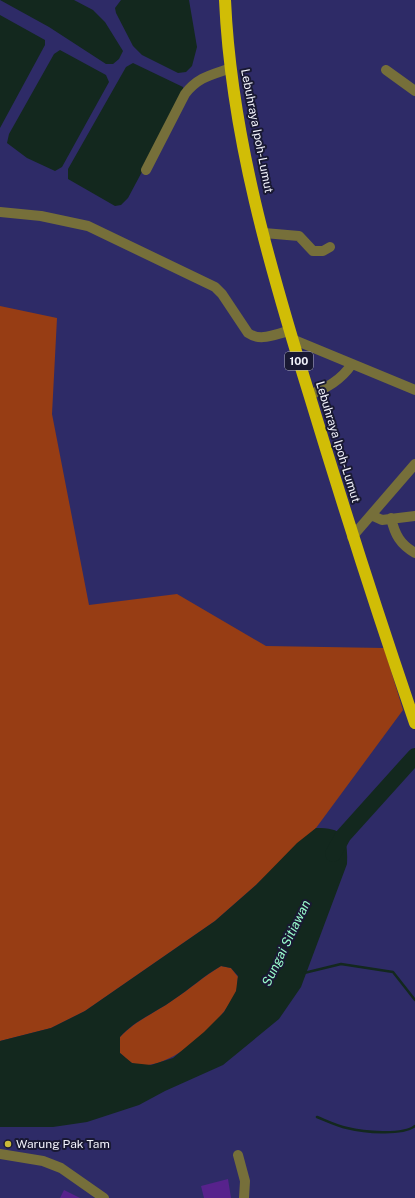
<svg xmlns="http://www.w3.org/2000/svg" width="415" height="1198" font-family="'Public Sans',sans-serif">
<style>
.forest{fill:#973d14}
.water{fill:#13281e;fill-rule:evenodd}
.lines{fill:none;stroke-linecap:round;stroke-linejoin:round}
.stream{stroke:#13281e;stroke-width:2.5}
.river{stroke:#13281e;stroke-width:16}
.building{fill:#57228c}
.minor{stroke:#766f3a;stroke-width:10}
.highway{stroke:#d1bd06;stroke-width:12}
.poi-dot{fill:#caba39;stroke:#191933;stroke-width:1.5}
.labels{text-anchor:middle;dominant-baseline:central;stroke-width:4;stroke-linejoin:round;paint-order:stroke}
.shield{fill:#191933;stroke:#b1b2bf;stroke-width:1}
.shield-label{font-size:11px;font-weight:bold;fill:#f2f3fb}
.street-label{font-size:12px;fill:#f2f3fb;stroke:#191933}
.poi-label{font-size:12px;fill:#f2f3fb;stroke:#191933;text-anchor:start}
.water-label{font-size:13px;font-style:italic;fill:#99fdcc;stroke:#191933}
</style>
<rect width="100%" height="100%" fill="#2e2b67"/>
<path class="forest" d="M0,306l57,12 -5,96 37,191 88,-11 89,52 118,2 19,62 -87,118 -60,57 -41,36 -130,90 -34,17 -51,13z
M221,966l10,2 7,9c-1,4 0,10 -2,15 -12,29 -70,85 -104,71 -4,-2 -8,-7 -12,-10v-16c16,-17 35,-24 53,-37 17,-11 31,-24 48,-34z"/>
<path class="water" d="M0,0h74l19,10 12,12 18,29 -4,8 -6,5h-7l-57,-37z
M121,0h68l8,47 -5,19 -6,6 -8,1 -36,-18 -9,-9 -17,-33 -1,-5z
M0,15l45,25v5l-45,83z
M60,50l46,25 3,7 -47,85 -7,4 -28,-13 -20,-15 2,-9 45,-80z
M133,63l50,24 1,6 -56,105 -7,7 -6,1 -47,-27v-10l58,-102z
M316,828c29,0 32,9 31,36l-46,123 -22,32 -56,46 -58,26 -26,14 -52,17 -34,5h-53v-86l51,-13 34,-17 130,-90 41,-36 41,-42zM221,966l10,2 7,8 -2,15 -12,21 -20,20 -31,26 -22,7 -19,-2 -12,-10v-16c15,-17 35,-24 53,-37 17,-11 30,-24 48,-34z"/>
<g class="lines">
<path class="stream" d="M304,973l37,-9 52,8 22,28
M317,1117c10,4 20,9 30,11 16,4 55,8 68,-2"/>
<path class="river" d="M333,854l10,-18 72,-80"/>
</g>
<path class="building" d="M228,1179l3,19h-27l-3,-12z
M64,1190l16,8h-20z"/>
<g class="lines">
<path class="minor" d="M386,70l29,21
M146,170l39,-76c13,-17 26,-19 46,-26
M0,212l41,4 47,10 127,61 7,7 26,39c13,9 27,1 41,-2
M264,233l35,3 14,15h10l7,-4
M292,339l123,51
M309,395c18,-7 32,-15 43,-31
M371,515l11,5 33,-4
M391,518c4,17 9,26 24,35
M352,537l63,-73
M0,1154l43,7 18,7 43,30
M238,1155l7,26 -1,17"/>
<path class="highway" d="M225,0c6,135 45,268 85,397 33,109 68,218 105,326"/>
</g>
<circle class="poi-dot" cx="8" cy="1144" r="4"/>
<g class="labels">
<rect class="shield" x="285" y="352" width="28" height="18" rx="3"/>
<g class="shield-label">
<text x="299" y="361">100</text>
</g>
<g class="street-label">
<text transform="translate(257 131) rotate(79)">Lebuhraya Ipoh-Lumut</text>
<text transform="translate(338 442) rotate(73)">Lebuhraya Ipoh-Lumut</text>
</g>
<g class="poi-label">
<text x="16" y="1144">Warung Pak Tam</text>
</g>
<g class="water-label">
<text transform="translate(286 943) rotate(-64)">Sungai Sitiawan</text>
</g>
</g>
</svg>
